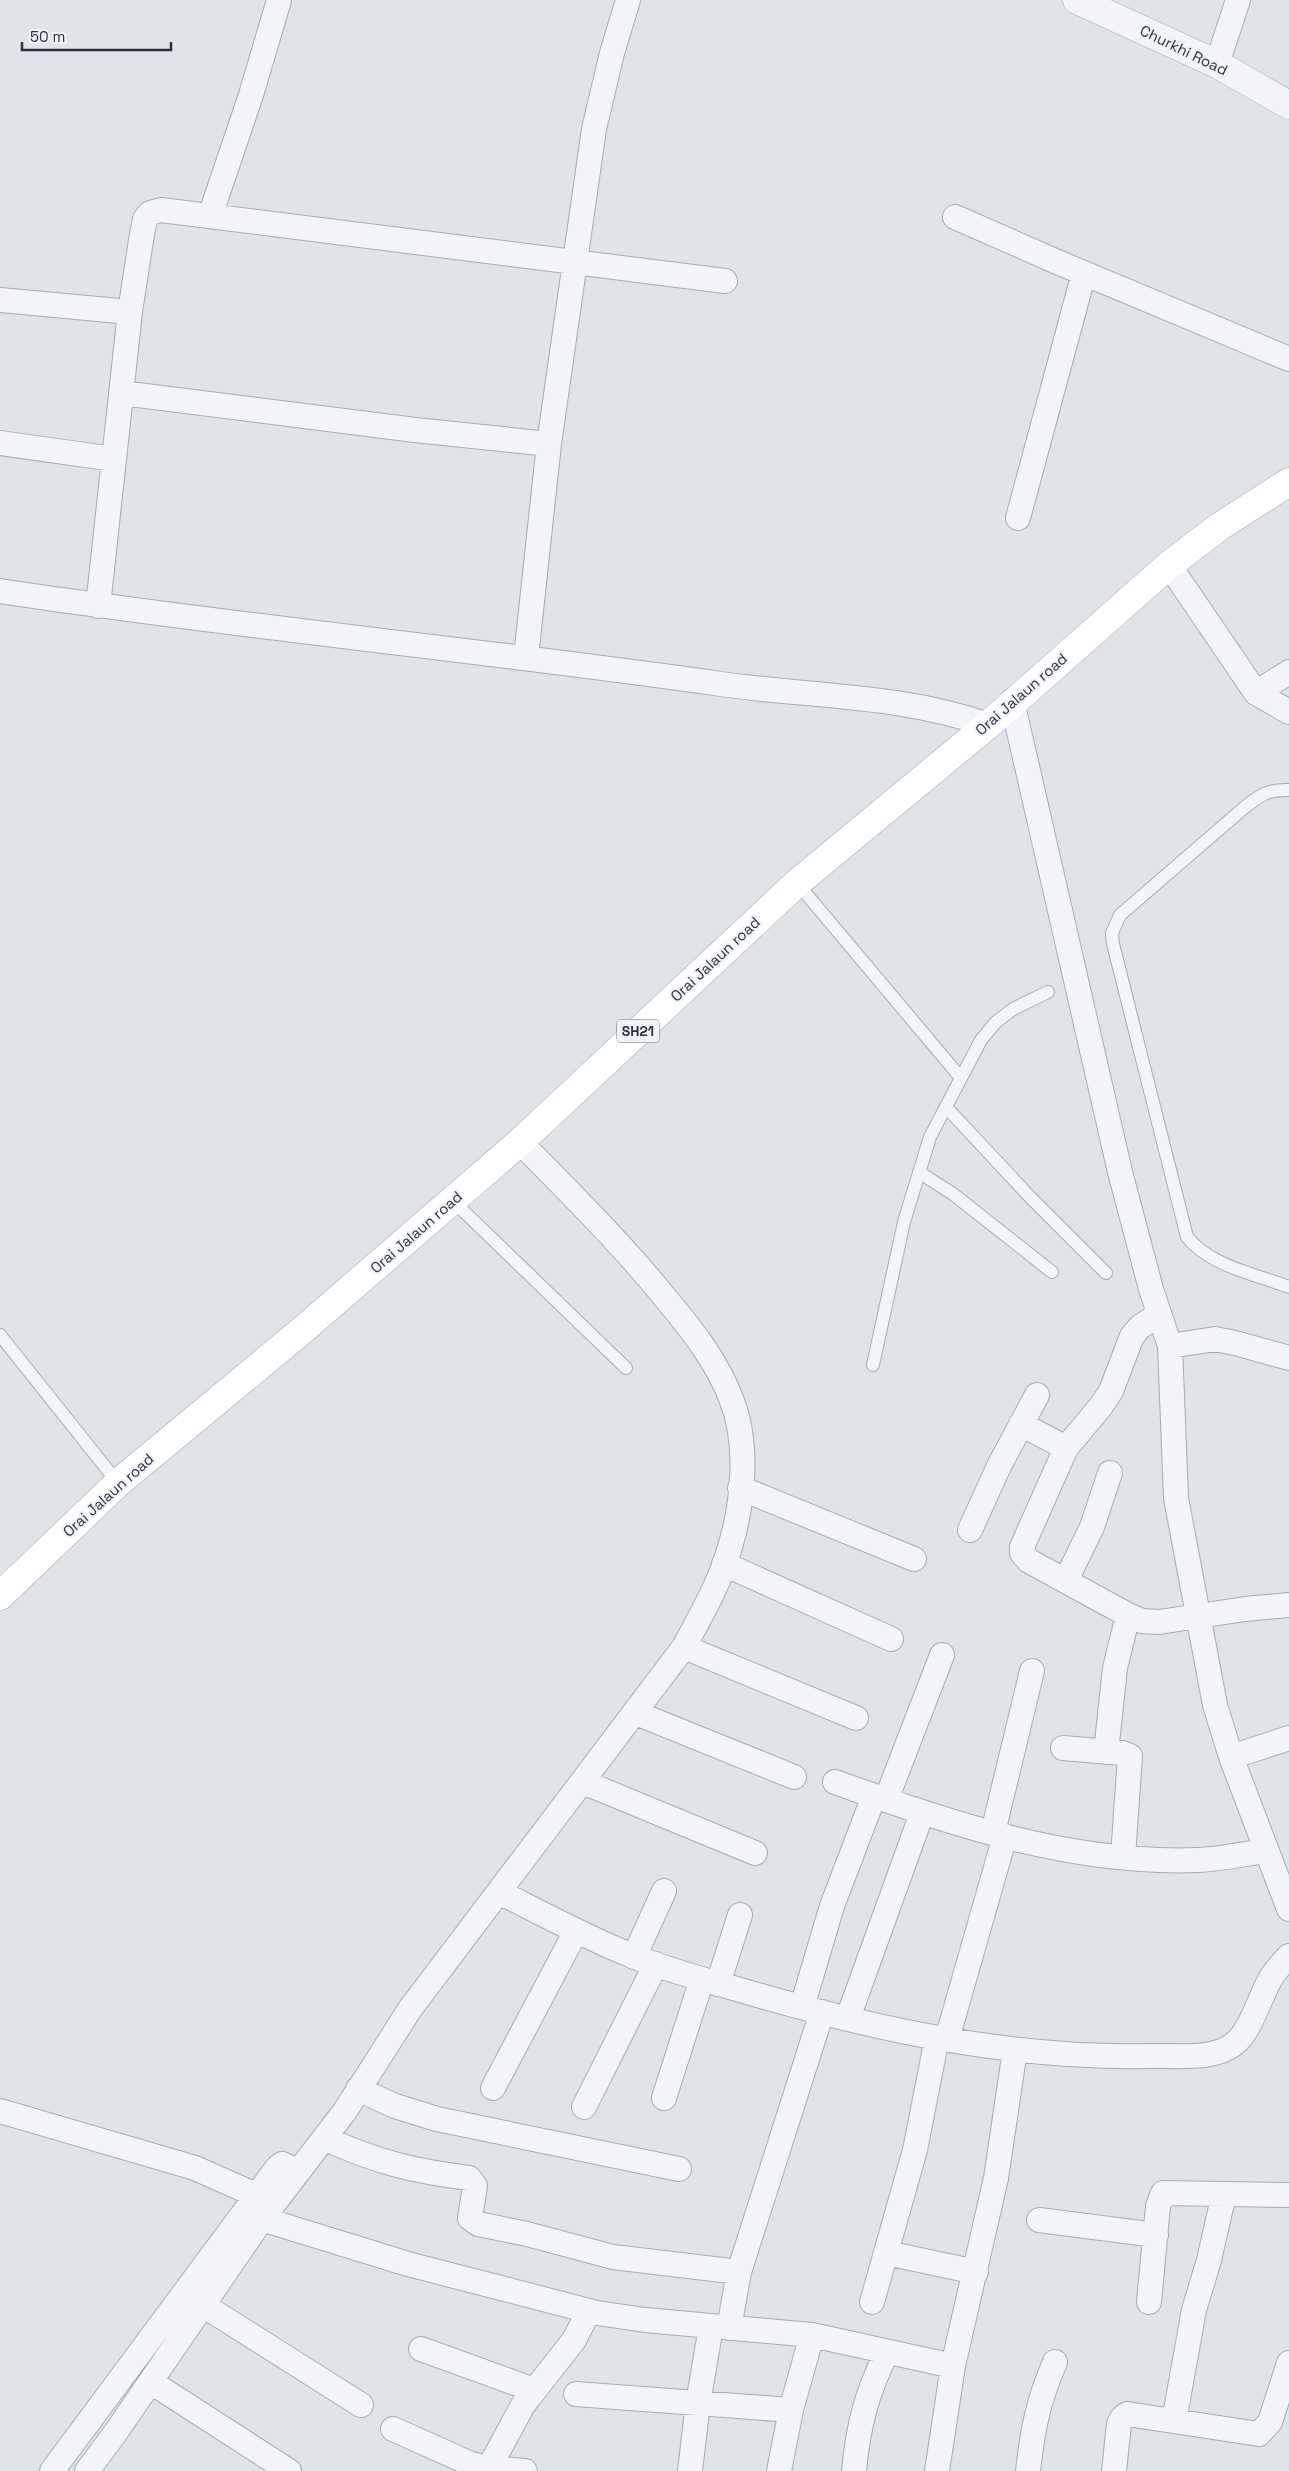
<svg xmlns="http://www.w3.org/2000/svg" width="1289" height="2471" font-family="'Space Grotesk',sans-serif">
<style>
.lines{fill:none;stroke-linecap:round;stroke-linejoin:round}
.service-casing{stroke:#a6abb2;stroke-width:14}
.minor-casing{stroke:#a6abb2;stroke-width:26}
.tertiary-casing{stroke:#a6abb2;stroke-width:29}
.primary-casing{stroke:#a0a8b3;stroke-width:29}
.service{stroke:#f3f4f7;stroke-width:12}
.minor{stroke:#f3f4f7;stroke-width:24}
.tertiary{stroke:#f3f4f7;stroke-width:28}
.primary{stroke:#fff;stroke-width:28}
.labels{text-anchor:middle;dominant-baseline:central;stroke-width:4.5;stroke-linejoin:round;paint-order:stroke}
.shield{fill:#f0f2f6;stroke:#656c76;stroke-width:1}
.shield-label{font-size:14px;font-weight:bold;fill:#2a323f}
.street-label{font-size:15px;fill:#2a323f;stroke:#f0f2f6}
</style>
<rect width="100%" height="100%" fill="#e0e4e8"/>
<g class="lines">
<g class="service-casing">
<path id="service" d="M1289,790c-20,-1 -29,5 -44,17l-125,108 -8,18 1,11 74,293c23,29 68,37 102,50
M797,883l164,195
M946,1107l84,90 76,76
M919,1172l34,22 99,78
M453,1201l173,167
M0,1335l118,148
M873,1365l31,-143 26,-85 51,-97 15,-18 17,-13 35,-17"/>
</g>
<g class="minor-casing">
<path id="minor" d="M1217,64l21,-64
M210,216l41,-121 28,-95
M955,217l100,44 234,98
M0,300l130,12
M122,393l293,37 134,14
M0,443l114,16
M1018,518l66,-245
M1169,565l87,128 33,19
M0,591c240,36 481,59 721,93 91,13 178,10 267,41
M98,606l32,-294 12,-78 3,-15 5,-6 11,-3 564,71
M526,657l23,-213 45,-315 18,-76 16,-53
M1256,693l33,-21
M1012,701l108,471 31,117 19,57 6,152 39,207 16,52 58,152
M1159,1314l-19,13 -8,9 -21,55 -10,15 -35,42 -44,99v6l7,8 99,54 14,6 17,1 86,-13 44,-4
M1170,1346l45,-7 20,4 54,15
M1021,1424l45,24
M740,1488l174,71
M970,1530l29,-64 38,-71
M724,1564l167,75
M1066,1580l26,-53 18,-54
M684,1647l172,71
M636,1713l158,64
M1063,1748l59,5 8,3 -7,101
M1106,1752l9,-84 13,-53
M1231,1757l58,-19
M583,1782l172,71
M835,1782c116,42 239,83 363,78 23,-1 45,-6 68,-9
M886,1800l56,-145
M993,1832l39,-161
M499,1892c44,22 88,46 134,64 39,16 80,26 121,38 128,37 261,65 395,62 25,-1 64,5 85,-12 18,-14 26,-49 38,-68 5,-7 11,-14 17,-20
M634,1957l30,-66
M718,1984l22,-69
M802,2007l30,-101 42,-110
M848,2018l74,-205
M947,2039l58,-203
M493,2088l83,-157
M358,2089l37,17 42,13 242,50
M664,2098l38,-119
M584,2107l72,-143
M0,2111l195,57 61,27
M324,2138c52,24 89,33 145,40l6,8 -5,32 8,6 49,10 86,23 126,15
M262,2219l146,45 189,49 48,7 167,15 141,31
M1039,2220l117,15
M887,2253l89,19
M872,2302l43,-152 22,-112
M1149,2302l9,-96 5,-13 126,2
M203,2305l158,100
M729,2328l10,-56 83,-260
M421,2349l113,41
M151,2382l138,89
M576,2394l215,16
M1174,2421l20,-111 15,-50 15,-66
M393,2429l78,35 18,4 36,3
M489,2468l34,-63 51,-65 15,-29
M52,2471l225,-303 5,-4 16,7
M87,2471l29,-39 146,-213 83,-108 65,-102 274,-362c17,-32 36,-64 46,-100 13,-43 19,-102 2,-146 -14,-38 -39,-70 -65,-101 -45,-56 -97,-107 -147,-158
M690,2471l8,-68 13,-76
M779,2471l12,-61 21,-75
M854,2471c4,-45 13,-79 33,-119
M937,2471l16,-105 43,-188 19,-128
M1028,2471c5,-44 10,-69 27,-109
M1114,2471l5,-47 3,-6 5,-4 132,20 11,-12 19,-59"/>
</g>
<g class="tertiary-casing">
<path id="tertiary" d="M1077,0l140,64 72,41"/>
</g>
<g class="primary-casing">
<path id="primary" d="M0,1596l118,-113 181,-150 221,-191 277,-259 191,-158 181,-160 50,-38 70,-45"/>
</g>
<use href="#service" class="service"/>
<use href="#minor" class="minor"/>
<use href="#tertiary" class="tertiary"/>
<use href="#primary" class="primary"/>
</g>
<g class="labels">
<rect class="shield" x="617" y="1019.5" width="42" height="23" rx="4"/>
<g class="shield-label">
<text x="638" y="1031">SH21</text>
</g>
<g class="street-label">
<text transform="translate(1184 50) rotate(26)">Churkhi Road</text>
<text transform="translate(1021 694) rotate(-41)">Orai Jalaun road</text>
<text transform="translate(715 959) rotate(-43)">Orai Jalaun road</text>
<text transform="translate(416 1232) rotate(-41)">Orai Jalaun road</text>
<text transform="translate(108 1495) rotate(-42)">Orai Jalaun road</text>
</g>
</g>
<path d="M22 42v8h149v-8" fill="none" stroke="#2a323f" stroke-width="2.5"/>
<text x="30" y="42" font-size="15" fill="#2a323f" stroke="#f0f2f6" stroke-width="4" paint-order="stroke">50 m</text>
</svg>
